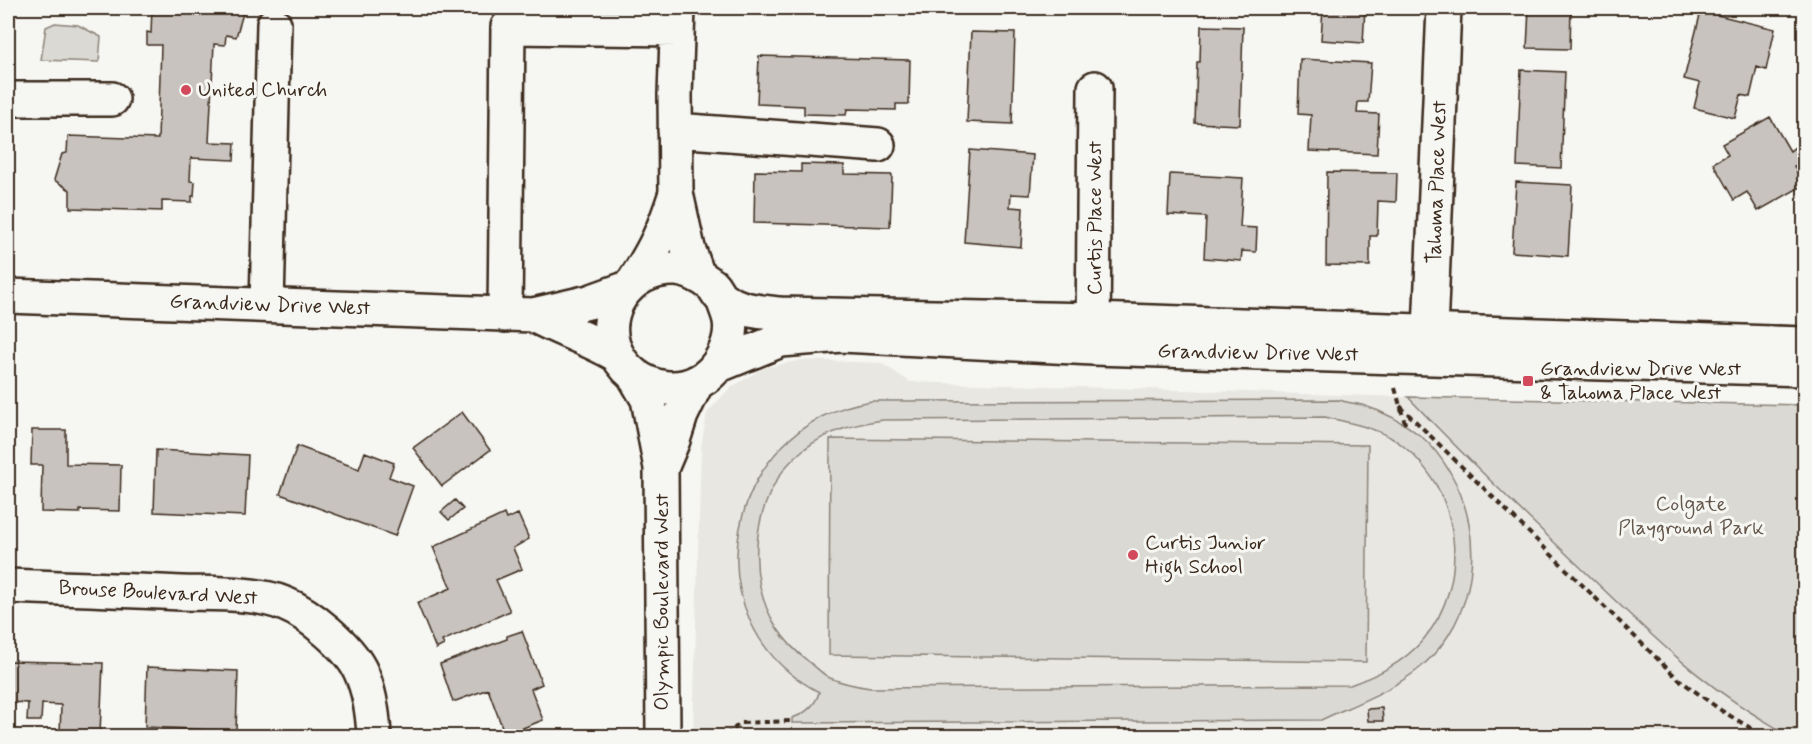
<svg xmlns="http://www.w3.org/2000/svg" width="1812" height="744" font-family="Mynerve,sans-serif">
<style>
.built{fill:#e8e7e2}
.green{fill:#dad9d3;stroke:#8a8278;stroke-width:1.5;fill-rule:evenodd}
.building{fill:#c8c3be;stroke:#3b2a1e;stroke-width:1.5}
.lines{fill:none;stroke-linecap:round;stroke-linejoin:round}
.minor-casing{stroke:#3b2a1e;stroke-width:38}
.path{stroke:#3b2a1e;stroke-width:4;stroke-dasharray:6 4.5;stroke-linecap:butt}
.minor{stroke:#f6f6f2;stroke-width:33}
.poi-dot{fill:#d1495b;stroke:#f6f6f2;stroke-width:2}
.labels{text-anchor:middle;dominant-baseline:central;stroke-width:6;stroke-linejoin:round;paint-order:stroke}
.poi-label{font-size:21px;fill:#3b2a1e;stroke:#f6f6f2;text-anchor:start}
.street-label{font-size:21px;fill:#3b2a1e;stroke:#f6f6f2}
.park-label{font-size:21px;fill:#63564b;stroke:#f6f6f2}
</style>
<rect width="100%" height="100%" fill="#f6f6f2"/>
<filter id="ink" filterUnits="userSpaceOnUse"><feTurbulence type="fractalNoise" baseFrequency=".0167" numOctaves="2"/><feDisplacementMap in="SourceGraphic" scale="12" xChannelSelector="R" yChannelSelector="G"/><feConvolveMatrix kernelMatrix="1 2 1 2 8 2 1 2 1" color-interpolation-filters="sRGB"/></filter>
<g filter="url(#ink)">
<path class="built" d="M802,360l79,3 29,19 498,15 84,86 183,174 57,44 44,27 23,8h-1106l8,-289 6,-34 23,-25 33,-20z"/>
<path class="green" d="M55,23l23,2 23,12 -2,25 -58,-2 5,-33z
M1408,397l396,8v331c-17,1 -34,-12 -49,-21 -66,-40 -120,-96 -176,-149 -58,-55 -116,-111 -171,-169z
M1340,400c7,3 14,3 22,5 20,6 43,18 60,32 11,9 20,22 28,35 36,63 28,146 -29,195 -29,24 -66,37 -100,53l-529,3v-5c13,-4 24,-13 27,-26 -134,-69 -95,-269 53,-291zM1325,417c25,6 56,11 77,28 59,46 70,137 21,195 -20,23 -45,35 -73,45l-480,3c-13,-2 -28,-5 -40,-10 -8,-4 -15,-12 -22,-17 -12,-9 -23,-21 -31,-33 -33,-51 -25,-129 18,-171 23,-22 57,-33 88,-37z
M830,439l538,6 -2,217 -537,-7z"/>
<path class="building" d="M152,8h84l8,2 -8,27 -10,-2 -1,10 -11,-1 -5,98 26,1 -1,17 -43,-2 -1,23 5,1 -1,14h-2v6l-30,-1v10l-92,-3v-18l-16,-10 8,-26 5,-1 1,-17 90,3 3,-94h-14v-13l4,1z
M1323,8h42l-2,35 -42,-3z
M1529,8h42l-1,41 -43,-1z
M1701,11l74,18 -9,41 -9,-3 -7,30 -9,-2 -6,23 -41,-10 6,-25 -16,-4z
M1201,26l42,1 -3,98 -45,-2 2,-61h3z
M971,32l44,1 -3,91 -45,-2z
M759,56l151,4 -1,44h-13v6l-49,-1 -1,6 -42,-1v-8l-47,-2z
M1300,59l71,4 -3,39h-10l-1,11 22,1 -2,40 -68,-3 2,-36 -13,-1z
M1521,70l44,2 -4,96 -44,-2z
M1770,117l20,34 5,-4 8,15 -9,4 10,19 -46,26 -11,-19 -13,8 -21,-37 15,-8 -6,-11z
M970,150l63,5 -3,40 -19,-1 -1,13 13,1 -2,39 -57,-5z
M801,164l43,1v9l48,1 -2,52 -136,-4 1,-52 46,1z
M1327,172l70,1 -1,29 -18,-1 -1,35h-7v30l-44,-1z
M1170,174l73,4 -3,49 17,1 -1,24 -14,-1 -1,10 -37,-3 2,-41 -38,-2z
M1516,182l56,3 -4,71 -56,-4z
M462,412l28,38 -48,36 -29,-38z
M32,430h34v34l55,1 -1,46 -40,-1v3l-39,-1 1,-47h-11z
M297,446l62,23 6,-17 29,11 -5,14 24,9 -18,50 -115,-42z
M156,450l92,5 -3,61 -91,-4z
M455,500l8,9 -14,11 -8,-8z
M504,514l2,5 12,-5 11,25 -16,9 9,21 -26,11 14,31 -68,30 2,4 -8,4 -19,-46 34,-15 -18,-41z
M522,631l20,53 -11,5 12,31 -38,15 -17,-46 -35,13 -13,-38 67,-25v-3z
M8,661l95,2 -3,71 -40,-1 1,-28 -19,-1 -1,17h-14l1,-18 -20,-1z
M147,667l91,4 -2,60 -91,-4z
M1382,708l1,13h-15l-1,-12z"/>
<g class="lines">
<g class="minor-casing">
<path id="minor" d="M678,8l-3,87 1,98 12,55 10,28
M8,99h104
M675,130l203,15
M635,280c20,-31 30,-52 41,-87
M8,296l525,19 56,-13 36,-13
M723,299c2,7 6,15 7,22 2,12 -2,25 -7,35 -25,49 -93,39 -110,-11 -5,-16 -2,-34 7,-48 13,-19 32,-28 54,-28 13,0 28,8 38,16 4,4 6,11 11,14 16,12 39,13 57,15l314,6 710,24
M267,305l7,-281
M505,315l3,-288 169,2
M533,315c28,15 57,24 84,40
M1093,341l2,-253
M1429,353l15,-345
M717,366l64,-26 61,-5 251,13 711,21
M635,377l13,22 13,69 2,268
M662,466l11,-26 8,-25 16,-33
M8,586c57,2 115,4 173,7 32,1 75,-1 104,11 25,10 63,42 75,66 10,21 13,44 14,66"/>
</g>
<path class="path" d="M1395,388l11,39
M1400,406l277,272 45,33 42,25
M726,736l14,-13 52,-2"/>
<use href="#minor" class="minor"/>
</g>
</g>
<g class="poi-dot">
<circle cx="186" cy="90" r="6"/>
<rect x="1522" y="375" width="12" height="12" rx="3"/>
<circle cx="1133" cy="555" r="6"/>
</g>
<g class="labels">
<g class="poi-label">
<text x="198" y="90">United Church</text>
<text x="1540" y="369">Grandview Drive West<tspan x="1540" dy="24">&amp; Tahoma Place West</tspan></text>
<text x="1145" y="543">Curtis Junior<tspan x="1145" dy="24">High School</tspan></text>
</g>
<g class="street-label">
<text transform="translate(1437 182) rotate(-88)">Tahoma Place West</text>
<text transform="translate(1095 218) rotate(-90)">Curtis Place West</text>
<text transform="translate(270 305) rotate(2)">Grandview Drive West</text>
<text transform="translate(1258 353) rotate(1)">Grandview Drive West</text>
<text transform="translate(158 593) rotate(3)">Brouse Boulevard West</text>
<text transform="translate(662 602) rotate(-90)">Olympic Boulevard West</text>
</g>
<g class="park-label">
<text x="1691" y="504">Colgate<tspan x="1691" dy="24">Playground Park</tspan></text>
</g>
</g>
<rect width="1812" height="744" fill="none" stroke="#f6f6f2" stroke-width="30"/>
<rect x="15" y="15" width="1782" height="714" fill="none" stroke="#3b2a1e" stroke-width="2" filter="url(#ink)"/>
</svg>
